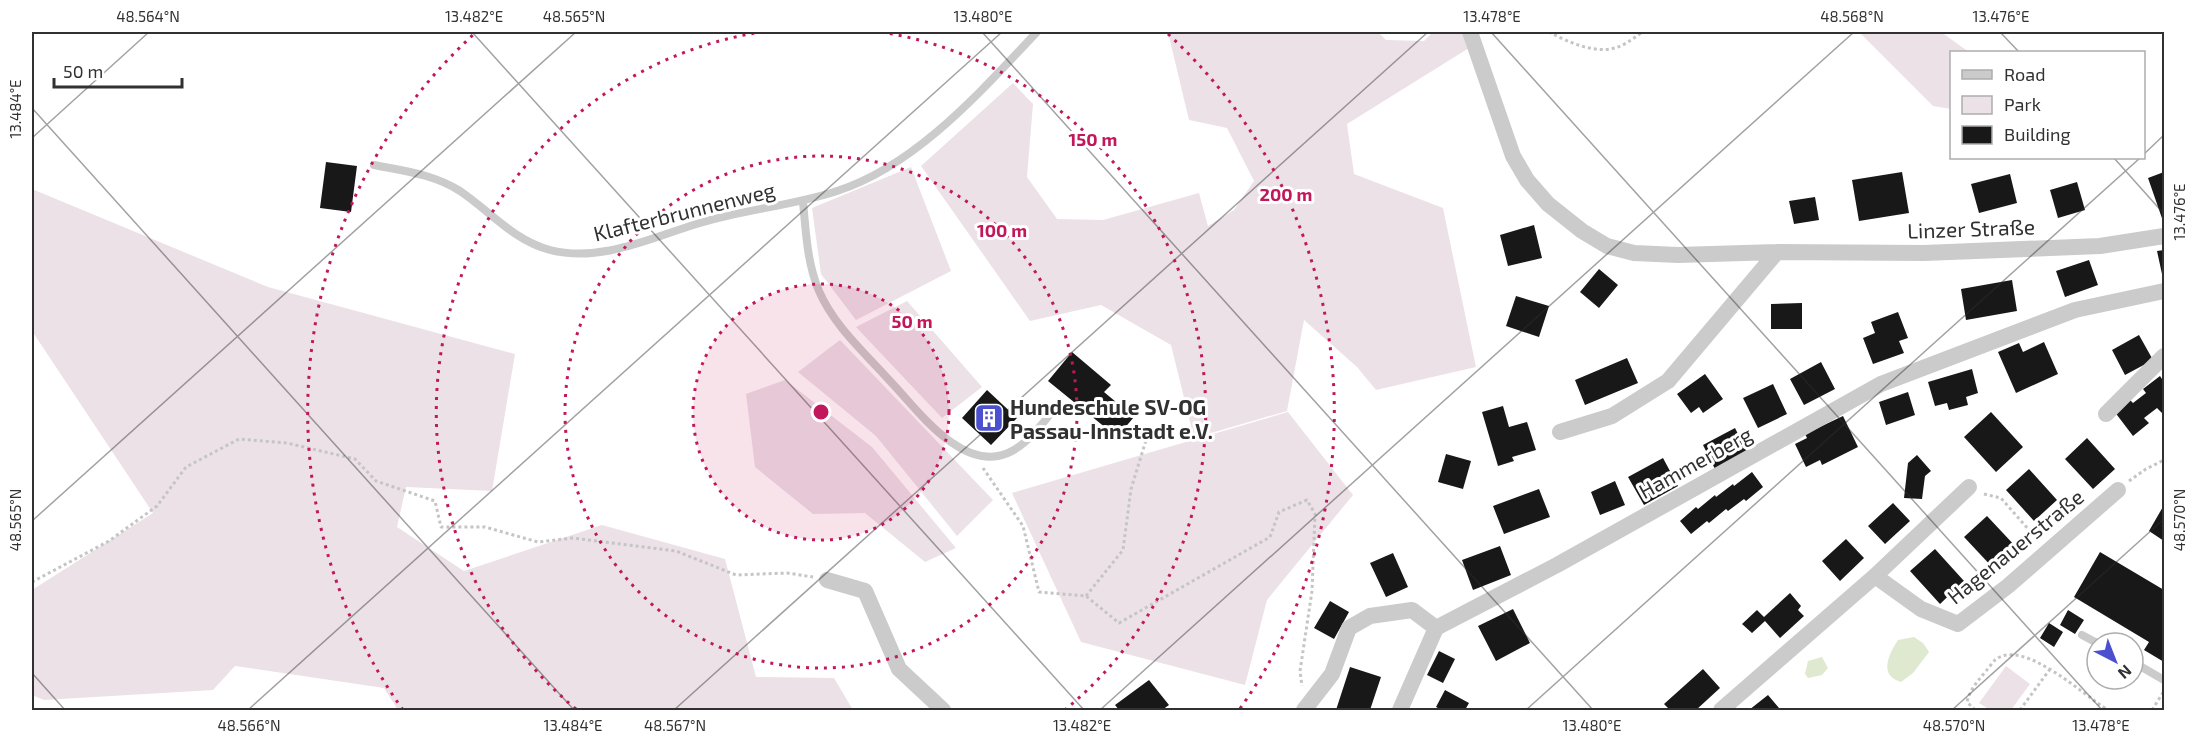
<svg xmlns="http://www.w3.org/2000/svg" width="2196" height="742" font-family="'Exo 2',sans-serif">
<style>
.green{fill:#ece1e7}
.water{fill:#dee9d0}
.building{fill:#181818}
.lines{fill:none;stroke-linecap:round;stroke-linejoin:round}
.path{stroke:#c5c5c5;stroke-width:3;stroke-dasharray:3 3;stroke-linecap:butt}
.service{stroke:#cbcbcb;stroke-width:8}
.minor{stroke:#cbcbcb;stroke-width:16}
.ticks{fill:none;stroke:#313131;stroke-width:1.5;stroke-opacity:0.45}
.ring{fill:none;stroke:#c2185b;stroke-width:3;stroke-dasharray:3 6}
.labels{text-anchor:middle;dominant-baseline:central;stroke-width:6;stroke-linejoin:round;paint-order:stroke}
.street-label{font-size:21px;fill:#313131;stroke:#fff}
.poi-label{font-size:21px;font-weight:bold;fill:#313131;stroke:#fff;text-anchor:start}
.centre{fill:#c2185b;stroke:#fff;stroke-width:3}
.ring-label{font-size:18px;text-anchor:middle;font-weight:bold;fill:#c2185b;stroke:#fff;stroke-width:6;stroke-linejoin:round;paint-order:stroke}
.neatline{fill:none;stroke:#313131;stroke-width:2}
.ticks-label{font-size:15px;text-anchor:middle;fill:#313131}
</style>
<rect width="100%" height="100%" fill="#fff"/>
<path class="green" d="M1168,32h210l8,8 38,1 9,-9h30l6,16 -122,76 7,50 89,34 33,159 -100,23 -19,-23 -53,-47 -17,91 -93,27 -23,-93 -70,-40 -71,16 -109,-155 92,-83 20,21 -6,73 30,42 46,1 96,-27 9,33 26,-16 20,-29 -27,-53 -38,-8z
M1859,32h82l28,20h-17l-1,57 -18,-3z
M911,167l40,104 -95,49 -35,-46 -9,-66z
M32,189l236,98 247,67 -23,137 -86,-4 -9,40 67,44 138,-46 123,34 31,118 78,1 19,32h-455l-14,-22 -149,-22 -22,24 -169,10 -12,-5v-105l121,-77 -121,-182z
M907,301l75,86 -40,31 -86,-91z
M840,340l153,160 -36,36 -81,-100 -78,-64z
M785,380l87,67 84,101 -31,14 -60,-49 -52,1 -58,-47 -9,-73z
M1288,412l65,83 -86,105 -22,85 -164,-43 -69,-149z
M2006,666l24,18 -19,26h-21l-11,-7z"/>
<path class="water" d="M1914,637l9,6 6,9 -16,21 -12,9c-23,-7 -12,-28 -3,-42z
M1822,657l6,11 -6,7 -14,3 -3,-4 3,-13z"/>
<path class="building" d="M326,162l31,4 -6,46 -31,-4z
M1902,172l7,41 -50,8 -7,-41z
M2164,172v52l-16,-46z
M2010,174l7,29 -38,10 -8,-29z
M2077,182l8,28 -27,8 -8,-28z
M1815,197l4,23 -25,4 -5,-23z
M1534,225l8,33 -34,8 -8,-31z
M2164,250v23l-2,1 -5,-23z
M2089,260l9,25 -33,12 -9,-26z
M1599,269l19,16 -19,23 -19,-16z
M2012,280l5,31 -51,9 -5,-31z
M1516,296l33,10 -10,31 -33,-11z
M1802,303v26h-31v-25z
M1898,312l10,26 -9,3 5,12 -31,11 -10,-26 12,-5 -4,-11z
M2139,335l14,25 -28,15 -13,-25z
M2044,342l14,32 -42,19 -18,-41 21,-9 4,9z
M1072,352l39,33 -7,7 30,25 -17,20 -69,-56z
M1627,358l11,25 -53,22 -10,-25z
M1821,362l14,27 -31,16 -14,-26z
M1972,369l6,24 -12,4 2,8 -19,5 -2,-7 -12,3 -7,-24z
M1705,374l18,25 -20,14 -4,-6 -8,6 -14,-19z
M2160,376l4,6v29l-2,2 -5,-5 -13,10 5,5 -16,13 -19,-25 15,-12 4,4 13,-10 -3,-4z
M1773,384l14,30 -29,14 -15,-30z
M987,390l30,28 -26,27 -29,-27z
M1908,392l7,23 -29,10 -7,-23z
M1503,406l6,21 18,-5 9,28 -24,7 2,4 -16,5 -16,-54z
M1991,412l32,35 -27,25 -32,-35z
M1843,416l15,31 -36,18 -2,-5 -14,7 -11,-23 12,-6 -2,-4z
M1735,428l12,24 -32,17 -12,-24z
M2087,438l28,31 -22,20 -28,-30z
M1446,454l25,7 -8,28 -25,-7z
M1917,455l14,16 -6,5 -3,23 -18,-1 4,-35z
M1663,458l15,28 -34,19 -16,-28z
M2029,469l28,31 -23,21 -28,-31z
M1752,472l11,15 -17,14 -2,-2 -16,12 -2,-2 -17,14 -2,-2 -16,13 -11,-13 16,-14 2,2 17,-14 1,2 17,-13 1,2z
M1615,481l10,24 -25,10 -9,-23z
M1539,489l11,28 -46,17 -11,-28z
M1893,503l17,18 -25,23 -17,-18z
M2164,505v36l-15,-10z
M1987,516l30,32 -23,21 -30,-32z
M1846,539l18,19 -24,23 -18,-20z
M1500,546l11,29 -38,15 -11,-30z
M1935,549l29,32 -24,23 -30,-33z
M2100,552l64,38v72l-20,-12 5,-8 -75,-45z
M1393,553l15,34 -22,10 -16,-34z
M1790,593l11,13 -3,4 6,6 -24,22 -15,-17 -13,12 -10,-9 15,-14 7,7z
M1330,601l19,11 -15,27 -20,-11z
M1513,609l17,34 -34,18 -18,-35z
M2068,610l16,10 -9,14 -15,-9z
M2049,623l14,9 -9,15 -14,-9z
M1439,651l16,8 -12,24 -16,-8z
M1350,667l31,10 -11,33h-34z
M1703,669l17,19 -24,22h-26l-6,-6z
M1149,680l20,25 -7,5h-43l-4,-5z
M1445,690l24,13 -4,7h-23l-6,-3z
M1768,695l11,13 -3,2h-27z"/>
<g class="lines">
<path class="path" d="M1549,32c19,10 47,23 69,15 9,-3 18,-11 25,-15
M983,468l40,58 16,66 47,4 33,27 151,-86 9,-25 28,-12 8,14 -3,77 -12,80 2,15
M2129,481l17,-12 18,-9
M1984,494l17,4 35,40
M32,582l77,-41 48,-35 29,-39 53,-28 48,4 68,16 21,22 59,20 6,26h44l53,15 35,-4 103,13 60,24 51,-2 26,4
M1086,596l37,-46 8,-61 16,-52
M1975,710l-8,-8c3,-13 11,-21 19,-31 3,-3 6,-8 9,-11 28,-23 89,36 113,50
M2020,710l30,-41
M2152,710l12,-19"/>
<path class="service" d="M374,165c30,6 59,9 86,26 31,21 53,49 90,59 52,13 102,-13 150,-27 45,-14 92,-17 137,-32 79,-25 145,-101 200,-159
M803,202c3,30 4,61 16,89 15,35 46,62 71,90 19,20 38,45 61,61 14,10 31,17 47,14 27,-5 45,-34 61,-53
M2082,635l15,8
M2133,662l31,18"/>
<path class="minor" d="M1470,32l43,124 14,24 21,24 34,27 25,15 27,7 44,2 99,-3 147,1 176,-7 64,-10
M2106,414l58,-58
M1560,432l52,-16 56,-35 109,-129
M1875,576l46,33 37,15 50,-38 110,-96
M827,580l38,11 34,78 44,41
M1304,710l28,-36 17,-46 21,-12 42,-6 24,18 121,-63 324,-181 194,-74 89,-19
M1400,710l36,-82
M1721,710l154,-134 94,-89"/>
</g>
<path class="ticks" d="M472,32l612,678M982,32l611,678M1491,32l611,678M2000,32l19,20M32,108l542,602M32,138l117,-106M2144,154l20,-19M2114,158l50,56M32,521l544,-489M32,673l33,37M248,710l754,-678M674,710l754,-678M1100,710l754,-678M1526,710l614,-552M1952,710l212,-191"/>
<circle cx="821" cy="412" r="128" fill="#c2185b" fill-opacity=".12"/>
<g class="ring">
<circle cx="821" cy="412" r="128"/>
<circle cx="821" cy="412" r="256"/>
<path d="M576 709A385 385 0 0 1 761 32M881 32A385 385 0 0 1 1066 709"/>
<path d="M403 710A513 513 0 0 1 474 34M1168 34A513 513 0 0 1 1239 710"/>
</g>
<defs>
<g id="building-square" transform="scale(1.5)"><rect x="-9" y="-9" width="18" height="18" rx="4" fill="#4b50d0" stroke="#fff"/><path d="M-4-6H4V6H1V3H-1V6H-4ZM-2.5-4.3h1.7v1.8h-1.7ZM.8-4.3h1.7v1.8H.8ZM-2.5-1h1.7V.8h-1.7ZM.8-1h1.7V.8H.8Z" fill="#fff"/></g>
</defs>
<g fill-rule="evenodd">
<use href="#building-square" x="989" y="418"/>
</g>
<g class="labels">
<g class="street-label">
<text transform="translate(684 211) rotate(-14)">Klafterbrunnenweg</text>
<text transform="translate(1971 228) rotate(-2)">Linzer Straße</text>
<text transform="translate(1695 462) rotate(-29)">Hammerberg</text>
<text transform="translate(2015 546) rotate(-39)">Hagenauerstraße</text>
</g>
<g class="poi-label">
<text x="1010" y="406">Hundeschule SV-OG<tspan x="1010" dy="24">Passau-Innstadt e.V.</tspan></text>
</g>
</g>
<circle cx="821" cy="412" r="9" class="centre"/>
<g class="ring-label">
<text x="1093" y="146">150 m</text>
<text x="1286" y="201">200 m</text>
<text x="1002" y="237">100 m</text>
<text x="912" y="328">50 m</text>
</g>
<rect width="2196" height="742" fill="none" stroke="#ffffff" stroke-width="66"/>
<rect x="1950" y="51" width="195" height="108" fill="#ffffff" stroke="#adadad" stroke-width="1.5"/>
<rect x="1962" y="70" width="30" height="9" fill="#cbcbcb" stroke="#adadad" stroke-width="1.5"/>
<text x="2004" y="81" font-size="18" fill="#313131">Road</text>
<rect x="1962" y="96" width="30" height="18" fill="#ece1e7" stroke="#adadad" stroke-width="1.5"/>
<text x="2004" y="111" font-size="18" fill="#313131">Park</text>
<rect x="1962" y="126" width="30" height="18" fill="#181818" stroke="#adadad" stroke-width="1.5"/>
<text x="2004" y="141" font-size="18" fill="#313131">Building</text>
<g transform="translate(2115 661) rotate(138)"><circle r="28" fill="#ffffff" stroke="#adadad" stroke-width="1.5"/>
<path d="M0-4.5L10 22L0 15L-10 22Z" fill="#4b50d0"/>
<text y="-9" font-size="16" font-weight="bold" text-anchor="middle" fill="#313131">N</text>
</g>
<path d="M54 78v9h128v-9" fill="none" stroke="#313131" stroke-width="3"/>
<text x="63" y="78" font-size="18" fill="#313131" stroke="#ffffff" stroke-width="4.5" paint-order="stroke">50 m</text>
<rect x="33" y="33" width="2130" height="676" class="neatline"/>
<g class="ticks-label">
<text x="148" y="22">48.564°N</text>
<text x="474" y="22">13.482°E</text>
<text x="574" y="22">48.565°N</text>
<text x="983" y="22">13.480°E</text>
<text x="1492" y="22">13.478°E</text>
<text x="1852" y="22">48.568°N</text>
<text x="2001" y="22">13.476°E</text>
<text transform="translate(16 109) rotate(-90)" y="5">13.484°E</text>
<text transform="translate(2180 212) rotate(-90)" y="5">13.476°E</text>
<text transform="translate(16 520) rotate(-90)" y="5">48.565°N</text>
<text transform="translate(2180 520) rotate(-90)" y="5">48.570°N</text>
<text x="249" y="731">48.566°N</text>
<text x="573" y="731">13.484°E</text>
<text x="675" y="731">48.567°N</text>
<text x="1082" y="731">13.482°E</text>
<text x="1592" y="731">13.480°E</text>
<text x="1954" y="731">48.570°N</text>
<text x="2101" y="731">13.478°E</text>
</g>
</svg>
